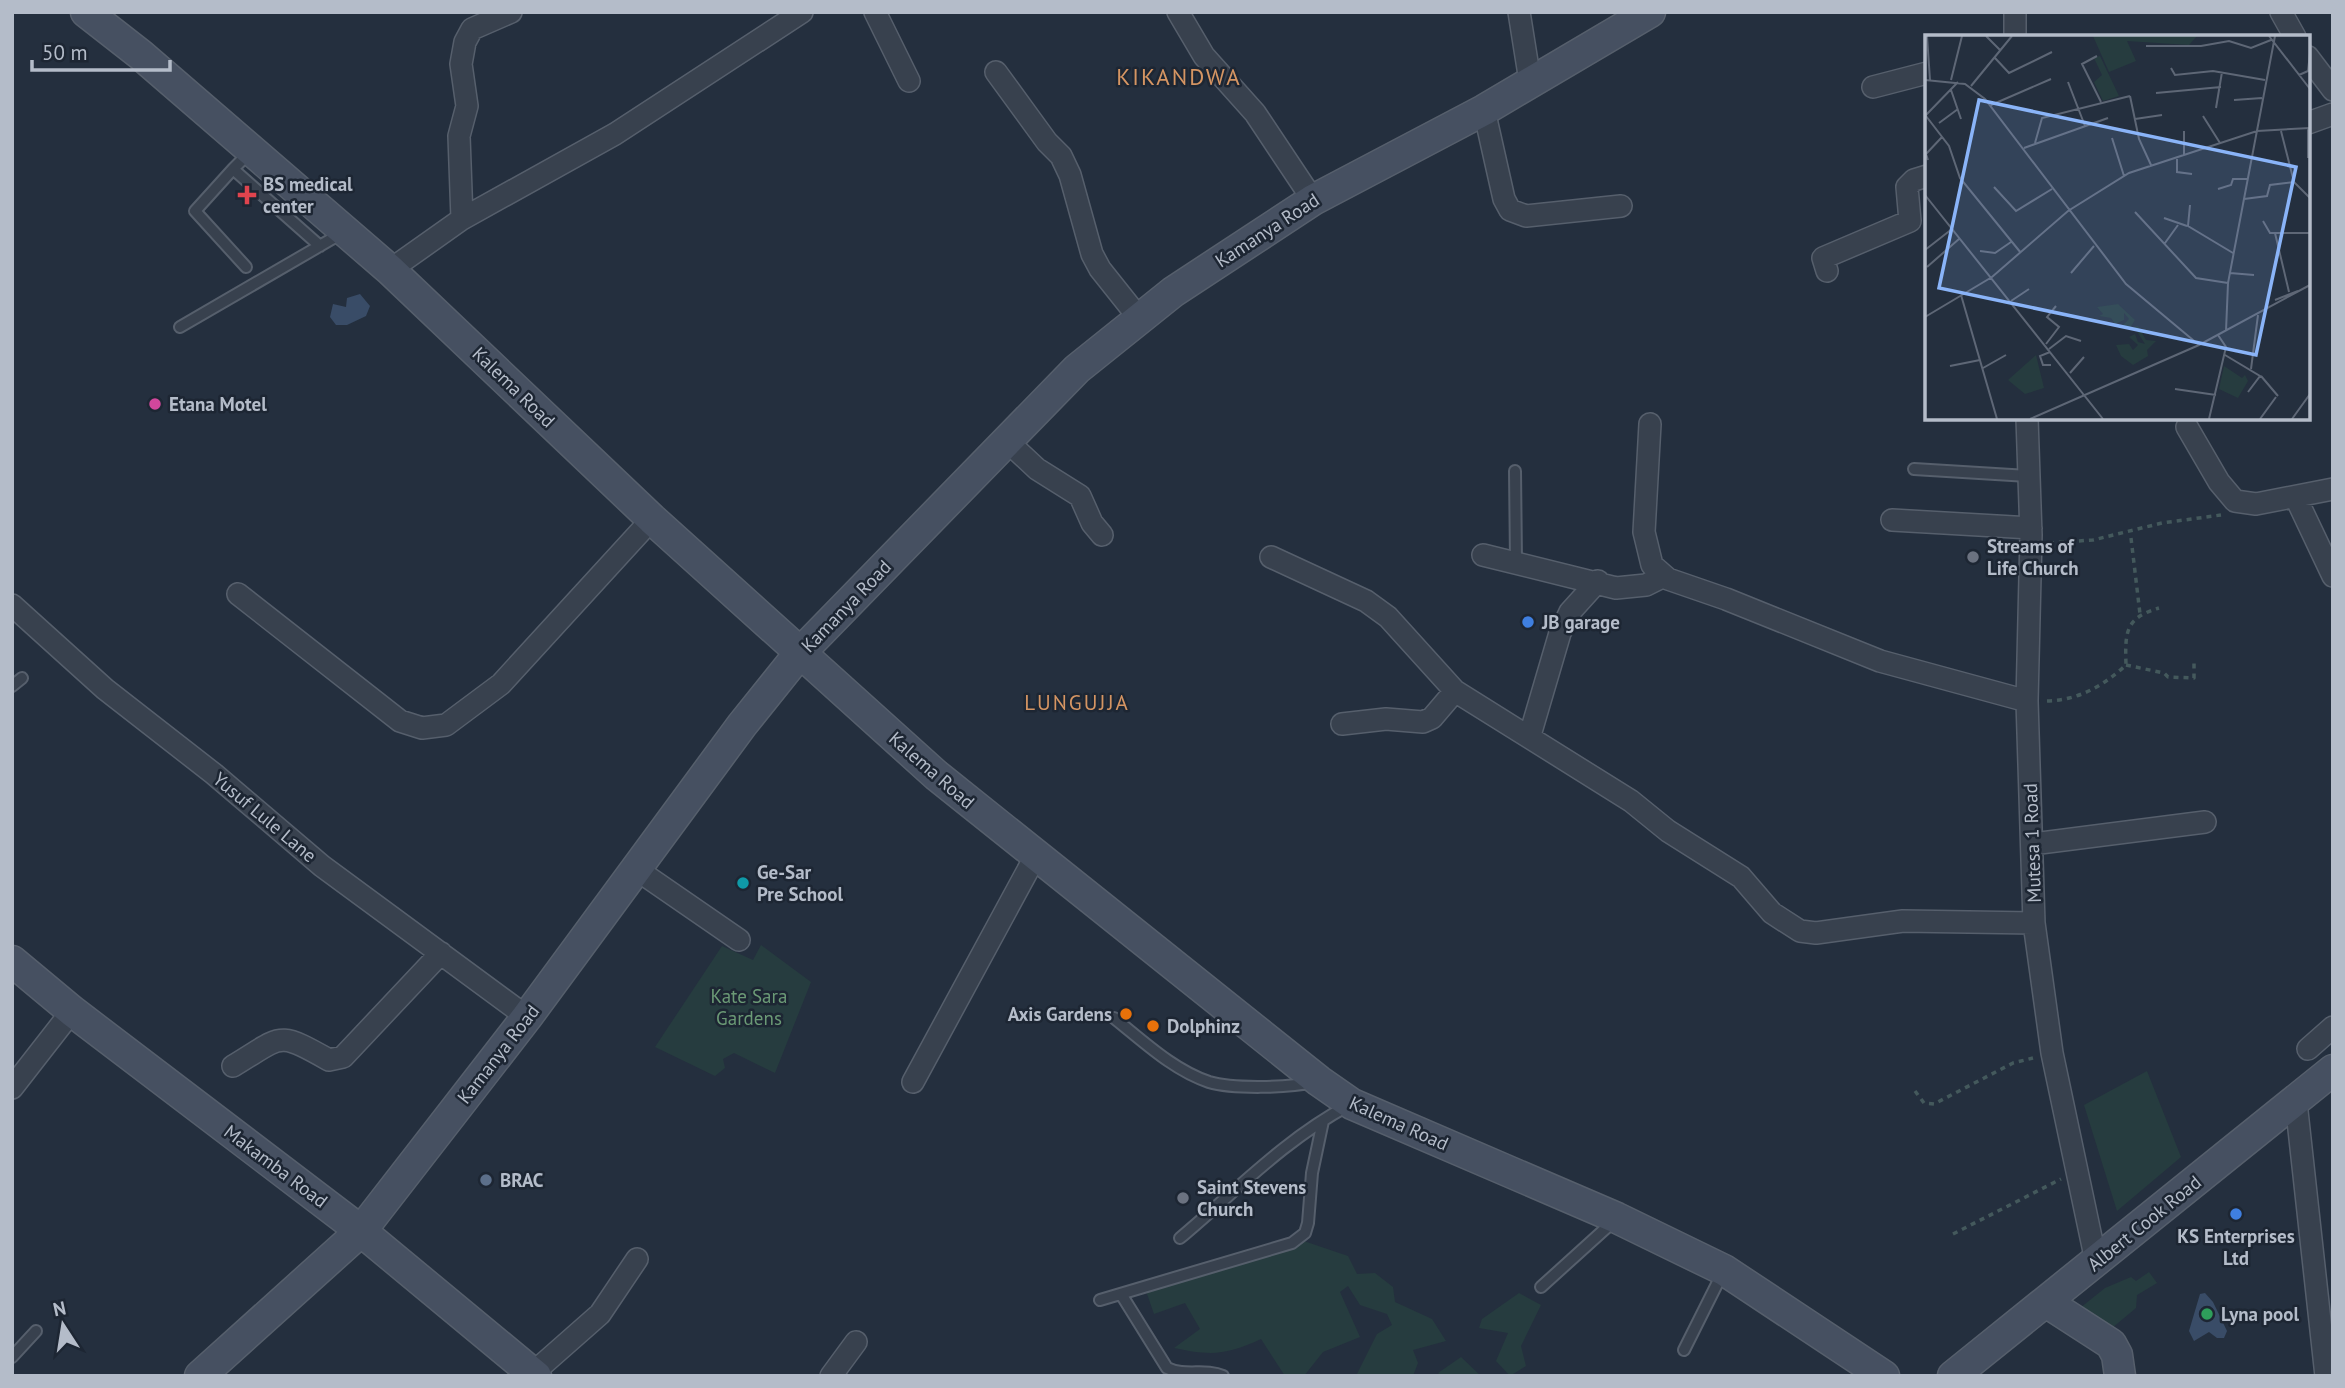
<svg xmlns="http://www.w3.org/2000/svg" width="2345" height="1388" font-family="'PT Sans',sans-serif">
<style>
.green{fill:#263c3f}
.water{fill:#394c67}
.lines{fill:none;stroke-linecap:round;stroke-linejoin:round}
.lane-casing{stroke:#565f6c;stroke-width:14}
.street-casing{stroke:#565f6c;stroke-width:24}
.secondary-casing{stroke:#565f6c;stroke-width:33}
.path{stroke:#44595c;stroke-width:3.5;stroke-dasharray:5 5;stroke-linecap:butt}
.lane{stroke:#38414e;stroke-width:10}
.street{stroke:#38414e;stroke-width:21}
.secondary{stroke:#465061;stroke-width:30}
.health-dot{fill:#e0444e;stroke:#1d2633;stroke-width:2.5}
.hotel-dot{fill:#d1479c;stroke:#1d2633;stroke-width:2.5}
.worship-dot{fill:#6b7280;stroke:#1d2633;stroke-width:2.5}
.shop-dot{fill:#3f7fe0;stroke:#1d2633;stroke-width:2.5}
.culture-dot{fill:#0f9aa8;stroke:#1d2633;stroke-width:2.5}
.food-dot{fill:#e8710a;stroke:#1d2633;stroke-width:2.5}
.service-dot{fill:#5c6f8a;stroke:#1d2633;stroke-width:2.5}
.leisure-dot{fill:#2e9e5b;stroke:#1d2633;stroke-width:2.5}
.labels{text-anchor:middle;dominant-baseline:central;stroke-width:5;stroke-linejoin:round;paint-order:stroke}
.poi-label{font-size:19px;font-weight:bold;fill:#b4bcc9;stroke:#1d2633;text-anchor:start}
.street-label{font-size:19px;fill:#b4bcc9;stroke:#1d2633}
.park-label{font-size:19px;fill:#6b9a76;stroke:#1d2633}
.neighbourhood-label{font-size:21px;letter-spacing:2px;fill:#d59563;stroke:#1d2633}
.quarter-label{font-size:23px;letter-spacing:2px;fill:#d59563;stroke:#1d2633}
.inset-road{fill:none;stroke:#5e6776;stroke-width:2}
.view{fill:#8ab4f8;fill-opacity:0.15;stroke:#8ab4f8;stroke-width:3.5}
.inset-edge{fill:none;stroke:#b4bcc9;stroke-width:3.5}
</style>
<rect width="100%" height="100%" fill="#242f3e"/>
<path class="green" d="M761,945l50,37 -36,91 -41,-20 -11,6 2,9 -10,8 -60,-29 67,-101 31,14z
M2147,1071l34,86 -64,54 -33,-106z
M1292,1237l56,19 9,18 18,-1 18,14 2,15 37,17 14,22 -33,9 5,13 -5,13h-57l21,-42 15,-9 -5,-11 -27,-9 -12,-19 -8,6 20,45 -37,15 -19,24h-19l-24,-37c-35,16 -49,17 -87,9l26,-19 -15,-26 -31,11 -9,-26z
M2149,1272l8,11 -20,12 -1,13 -24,20 -37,-16 30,-24 26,-11 5,4z
M1519,1293l22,12 -20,41 5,20 -16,10 -14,-15 12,-28 -29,-5 3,-9z
M1461,1357l20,19h-40l-3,-3z"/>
<path class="water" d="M360,294l10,12 -4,10 -19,9h-11l-6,-8 3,-13 13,3 1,-9z
M2205,1293l8,9 14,29 -3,7h-7l-8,-6 -15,9 -5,-10 11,-37z"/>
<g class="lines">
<g class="lane-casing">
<path id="lane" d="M250,152l-17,17 87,77
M233,169l-38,42 51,56
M180,327l162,-94
M1914,469l114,7
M1515,471l1,90
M12,686l10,-8
M1114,1018c29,23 59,52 95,64 23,7 80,6 104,0
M1180,1238c56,-47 104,-98 169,-133
M1541,1287l74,-67
M1121,1294l46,74c18,9 38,0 56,8
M1100,1300l192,-57 13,-10 3,-10 4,-50 11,-52
M1684,1350l39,-78
M12,1357l24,-26"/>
</g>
<g class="street-casing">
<path id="street" d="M875,12l34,69
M1178,12l26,44 51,57 58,87
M1519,12l11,69
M2015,12v25
M2281,12l14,25
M2308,57l25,33
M996,72l51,70 14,14 9,19 22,79 8,15 39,49
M1873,87l54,-14
M1484,110l20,89 6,11 16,6 95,-10
M2308,123l25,-9
M462,219l-3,-83 8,-30 -6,-42 4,-22 7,-13 39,-17
M390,270l72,-51 153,-85 187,-122
M1827,271l-4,-13 87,-37 -3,-34 7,-7 13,-4
M2027,418l4,117 -4,166 7,222 18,130 44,208
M1650,424l-6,108 8,33 16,14 58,20 154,62 147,40
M2187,427l32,55 16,19 21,3 77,-15
M1007,441l30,28 43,27 12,27 10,12
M2296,498l37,78
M1892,520l139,8
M1483,555l133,33 30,-3 18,-9
M1271,557l95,44 22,16 67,74 176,110 37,30 73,46 31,36 28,18 16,2 87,-12 131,2
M238,594l162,127 22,7 24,-3 55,-41 151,-165
M12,605l93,84 109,85 108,92 205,151
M1342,724l44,-5 37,3 9,-4 23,-27
M1530,735l30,-102 10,-21 28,-31
M2032,844l173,-22
M636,869l103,71
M2308,1049l25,-22
M233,1066c50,-30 43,-36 96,-6l14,-3 98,-104
M913,1082l122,-225
M12,1088l60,-77
M2296,1102l30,274
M533,1373l67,-59 37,-55
M831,1376l25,-34"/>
</g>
<g class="secondary-casing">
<path id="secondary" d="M86,12l55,43 249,215 262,249 284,256 383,306 33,23 265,114 107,52 160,106
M12,961l60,50 289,220 175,145
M2046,1302l65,42 6,11 3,21
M200,1376l161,-145 166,-214 215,-292 57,-71 278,-285 96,-77 140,-92 171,-90 166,-98
M1953,1376l380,-306"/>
</g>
<path class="path" d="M2131,538l9,76
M2049,543l44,-3 69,-17 59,-8
M2126,665l38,8 4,4 26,1v-16
M2047,701c32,-1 56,-15 79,-36 -1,-33 -1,-47 33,-57
M1915,1091l9,12 10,1 79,-41 20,-5
M1953,1234l108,-55"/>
<use href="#lane" class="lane"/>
<use href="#street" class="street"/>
<use href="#secondary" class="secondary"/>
</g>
<path class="health-dot" d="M243.5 184.5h7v7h7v7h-7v7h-7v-7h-7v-7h7z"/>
<circle class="hotel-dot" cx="155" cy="404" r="7"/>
<g class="worship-dot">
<circle cx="1973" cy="557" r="7"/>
<circle cx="1183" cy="1198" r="7"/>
</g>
<g class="shop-dot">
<circle cx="1528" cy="622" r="7"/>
<circle cx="2236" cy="1214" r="7"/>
</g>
<circle class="culture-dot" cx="743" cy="883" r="7"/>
<g class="food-dot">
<circle cx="1126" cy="1014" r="7"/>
<circle cx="1153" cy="1026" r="7"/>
</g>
<circle class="service-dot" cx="486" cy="1180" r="7"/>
<circle class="leisure-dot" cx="2207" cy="1314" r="7"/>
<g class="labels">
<g class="poi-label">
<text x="263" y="184">BS medical<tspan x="263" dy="22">center</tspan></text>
<text x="169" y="404">Etana Motel</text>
<text x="1987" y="546">Streams of<tspan x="1987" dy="22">Life Church</tspan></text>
<text x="1542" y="622">JB garage</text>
<text x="757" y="872">Ge-Sar<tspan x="757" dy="22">Pre School</tspan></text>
<text x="1112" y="1014" text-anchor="end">Axis Gardens</text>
<text x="1167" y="1026">Dolphinz</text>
<text x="500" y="1180">BRAC</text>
<text x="1197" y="1187">Saint Stevens<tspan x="1197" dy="22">Church</tspan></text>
<text x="2236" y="1236" text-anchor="middle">KS Enterprises<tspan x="2236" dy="22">Ltd</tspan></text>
<text x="2221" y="1314">Lyna pool</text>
</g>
<g class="street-label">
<text transform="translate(1267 230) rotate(-33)">Kamanya Road</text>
<text transform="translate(514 387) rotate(44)">Kalema Road</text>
<text transform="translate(846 606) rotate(-46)">Kamanya Road</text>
<text transform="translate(932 770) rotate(41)">Kalema Road</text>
<text transform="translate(265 817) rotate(40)">Yusuf Lule Lane</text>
<text transform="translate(2032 843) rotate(-92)">Mutesa 1 Road</text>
<text transform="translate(498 1054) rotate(-52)">Kamanya Road</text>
<text transform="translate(1399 1123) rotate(24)">Kalema Road</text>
<text transform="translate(276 1166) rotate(37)">Makamba Road</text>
<text transform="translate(2144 1223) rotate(-39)">Albert Cook Road</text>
</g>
<g class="park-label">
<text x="749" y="996">Kate Sara<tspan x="749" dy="22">Gardens</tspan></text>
</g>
<g class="neighbourhood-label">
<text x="1077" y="702">LUNGUJJA</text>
</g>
<g class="quarter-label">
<text x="1179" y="76">KIKANDWA</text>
</g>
</g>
<g transform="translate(1925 35)">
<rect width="385" height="385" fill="#242f3e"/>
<path d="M168,1h104l-8,9 -62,-4 9,20 -27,11zM175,21l19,40 -16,5 -9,-19 8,-7 -8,-17zM193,269l17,16 -5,8 -8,-2 7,-7 -5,-6v7l-9,4 -4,-6 -12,-2 4,-2 -6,-7zM213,291l8,14 10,1 -9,9 1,6 -15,9 -12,-9 -5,-11 13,-1 4,6 5,-5 -9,-8 6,-3 3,8 7,2 -11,-17zM111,320l8,33 -19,6 -17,-14zM299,331l18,12 3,-3 3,6 -10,17 -19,-9z" fill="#263c3f"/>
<path class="inset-road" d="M2,1l3,44M61,1l15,15M344,1l41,53M221,11h55l28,-5 22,7 20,-8M172,21l-15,8 19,38M70,23l14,15 43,-21M246,33l4,7 38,-4 52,9M374,40l9,-4 2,-18M0,45l40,4 20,15 141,185 73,61M26,45l11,-44M143,47l17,44M46,51l41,-50M26,55l10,29M231,58l65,-6M205,61l9,43 12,26M309,65l28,-2M66,70l60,-26M291,73l6,-36M0,81l33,-34M1,81l23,30 11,32 61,75M278,81l17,27M210,84l27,-4M14,88l19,-14M356,96l13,51M187,103l12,38M110,108l7,-25 88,-22M99,113l84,-30M259,120v-24M252,122v15l15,2M383,123v-29M3,125l-2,-6 16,-17M69,152l22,24 36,-22M293,154l13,-4 2,-6h15M0,160l178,224M319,164l23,-3 3,-11 24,-3 16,16M265,170l-2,21 45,27M210,177l61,66 32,5M239,183l23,8M338,186l7,12h40M350,198l14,59M240,208l13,-18M0,215l27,-21M55,216l15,2 16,-11M2,232l32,-28M146,238l23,-27M305,238l24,2M36,260l36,124M350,265l23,-9M86,266l18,-12M0,282l67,-40 76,-66 61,-38 128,-42 53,-3M301,296l2,-48 47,-247M121,309l13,-17 -12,-10 9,-11M124,314l17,-13 15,5M125,317l-10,4 3,9h8M300,320l35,21 -12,16M25,331l30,-6M58,333l23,-13M326,334l7,-54M145,338l14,-16M336,341l17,20M250,354l41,6M105,384l169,-74 111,-60M284,384l17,-72 -8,-12M335,384l16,-22M367,384l18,-25"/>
<path class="view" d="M54,65l317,67 -40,188 -317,-67z"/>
<rect width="385" height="385" class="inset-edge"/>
</g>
<rect width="2345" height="1388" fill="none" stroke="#b4bcc9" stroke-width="28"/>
<g transform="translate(63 1325) rotate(348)" stroke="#1d2633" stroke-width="5" paint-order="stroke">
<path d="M0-5L12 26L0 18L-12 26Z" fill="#b4bcc9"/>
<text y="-10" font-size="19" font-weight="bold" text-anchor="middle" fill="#b4bcc9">N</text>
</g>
<path d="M32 60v10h138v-10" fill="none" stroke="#b4bcc9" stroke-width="3.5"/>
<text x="42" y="60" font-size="21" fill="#b4bcc9" stroke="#1d2633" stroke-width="5" paint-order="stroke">50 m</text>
</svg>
